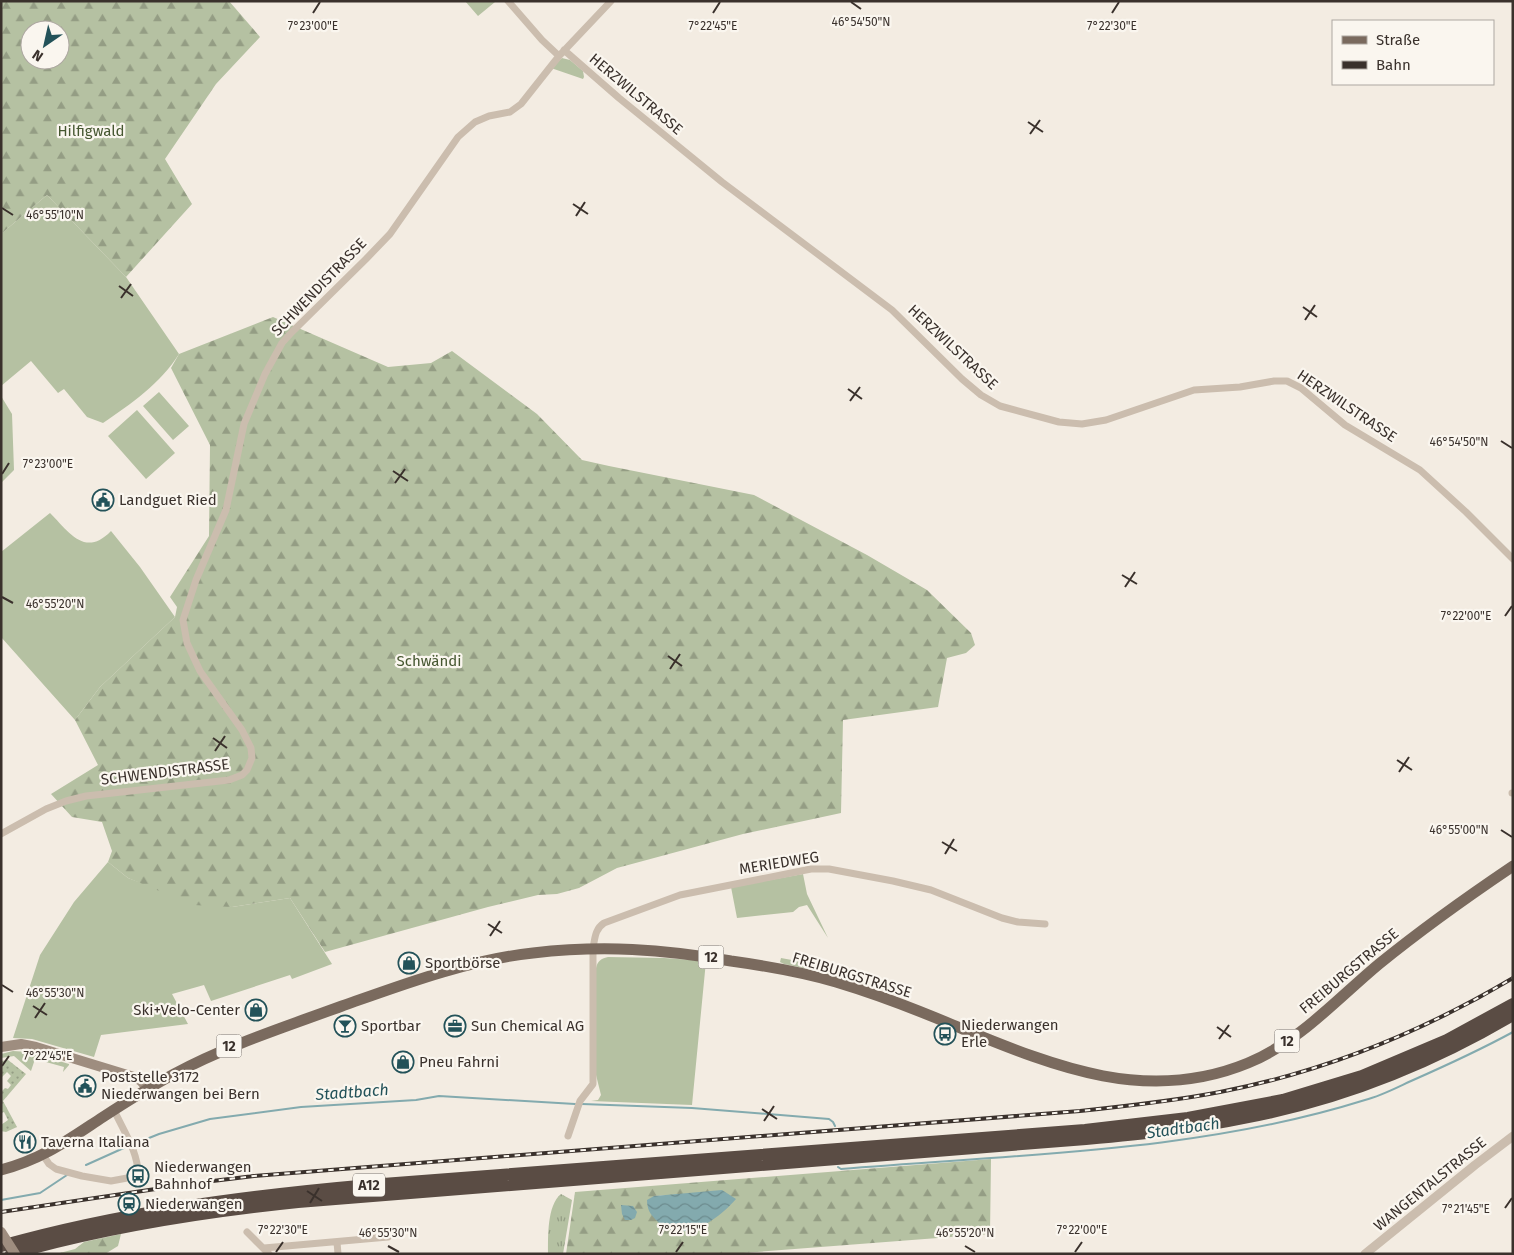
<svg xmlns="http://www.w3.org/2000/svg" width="1514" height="1255" font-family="'Fira Sans',sans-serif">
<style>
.grass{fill:#b5c1a2}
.forest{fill:url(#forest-firs);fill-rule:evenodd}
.park{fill:url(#park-tufts)}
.garden{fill:url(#garden-dots)}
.water{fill:url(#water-waves)}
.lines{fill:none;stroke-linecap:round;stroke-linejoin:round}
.stream{stroke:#83aaae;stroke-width:2}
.minor{stroke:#cbbdae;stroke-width:7}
.tertiary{stroke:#cbbdae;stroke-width:9}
.secondary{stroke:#9e8d7f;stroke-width:10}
.primary{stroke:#7a6a5e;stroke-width:11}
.motorway{stroke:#5a4c44;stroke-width:12}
.rail-casing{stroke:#3a312c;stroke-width:4}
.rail{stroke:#faf6ef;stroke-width:2;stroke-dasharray:5.5;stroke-linecap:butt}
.secondary-bridge{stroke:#9e8d7f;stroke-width:10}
.ticks{fill:none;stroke:#3a312c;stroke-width:2}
.labels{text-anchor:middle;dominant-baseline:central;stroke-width:4.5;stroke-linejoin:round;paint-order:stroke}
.shield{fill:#faf6ef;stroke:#746c66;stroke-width:1}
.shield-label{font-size:14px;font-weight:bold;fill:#3a312c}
.street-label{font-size:15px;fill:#3a312c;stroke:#faf6ef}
.park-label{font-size:15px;fill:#465731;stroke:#faf6ef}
.poi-label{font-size:15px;fill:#3a312c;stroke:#faf6ef;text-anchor:start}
.water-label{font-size:16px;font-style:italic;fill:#235259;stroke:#faf6ef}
.ticks-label{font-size:12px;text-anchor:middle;fill:#3a312c;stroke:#faf6ef;stroke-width:4.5;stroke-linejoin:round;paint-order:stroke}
</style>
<defs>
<pattern id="forest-firs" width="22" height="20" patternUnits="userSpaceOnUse" patternTransform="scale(1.25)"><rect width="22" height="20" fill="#b5c1a2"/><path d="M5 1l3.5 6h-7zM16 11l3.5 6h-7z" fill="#949d84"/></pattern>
<pattern id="park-tufts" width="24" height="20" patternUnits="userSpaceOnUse" patternTransform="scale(1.25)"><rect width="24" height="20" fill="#b5c1a2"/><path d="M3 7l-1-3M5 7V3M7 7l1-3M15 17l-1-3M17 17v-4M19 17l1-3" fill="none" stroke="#949d84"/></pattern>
<pattern id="garden-dots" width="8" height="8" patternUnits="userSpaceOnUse" patternTransform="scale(1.25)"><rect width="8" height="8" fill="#b5c1a2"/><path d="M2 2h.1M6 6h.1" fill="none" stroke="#949d84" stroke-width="1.8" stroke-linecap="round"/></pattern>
<pattern id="water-waves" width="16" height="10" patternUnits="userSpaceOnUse" patternTransform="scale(1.25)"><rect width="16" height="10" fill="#83aaae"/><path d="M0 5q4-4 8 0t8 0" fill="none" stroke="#6c8b8e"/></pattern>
</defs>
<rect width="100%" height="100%" fill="#f3ece2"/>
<path class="grass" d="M465,1h30v1l-17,14z
M562,58l8,2 13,11 1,6 -1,2 -32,-11z
M47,195l79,82 53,77c-18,29 -48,50 -76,69l-16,-6 -23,-28 -6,4 -27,-32 -30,25v-152z
M159,392l30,34 -16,14 -30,-34z
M1,396l11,18 2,56 -13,13z
M137,410l38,43 -29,26 -38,-43z
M50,513c19,19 35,45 61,18l29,36 35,50 -75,70 -25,33 -74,-83v-85z
M108,862l20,16 27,10 77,19 58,-9 42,66 -40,15 -2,-4 -79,26 -7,-16 -32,9 16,30 -87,11 -7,22 -62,-18 -19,-1 27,-83 34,-53z
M803,874l4,20 21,44 -21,-33 -8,2 -6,5 -56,6 -6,-31z
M608,957l56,1 42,3 -14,144 -101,-4 7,-1 3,-5 -5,-20v-107c2,-7 4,-9 12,-11z
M781,958l27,5 38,12 1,6 -39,-12 -24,-5 -4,-2z
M13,1051l16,1 40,12v1l-6,7 1,-5 -29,-8 -4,12 -17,-15 -13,2v-4z"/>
<path class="forest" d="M1,1h228l31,36 -44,47 -51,75 27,45 -66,73 -79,-82 -46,39zM30,30h30v30h-30z
M273,317l115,50 43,-4 21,-12 85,63 45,46 27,6 145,29 113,60 60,35 44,43 4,12 -9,8 -19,5 -9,49 -95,13 -2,93 -98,21 -126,34 -38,20 -22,6 -19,1 -50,12 -163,45 -35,-54 -58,9 -39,-2 -65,-27 -20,-16 4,-11 -10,-29 -30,-5 -21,-23 47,-29 -23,-45 25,-33 75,-70 2,-10 -7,-10 39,-61 1,-91 -39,-77 8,-14z
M991,1159l-1,75 -260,20h-164l9,-62zM670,1195l35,30 -16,6 -17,1 -18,-36z
M121,1234l-3,12 -13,8h-49l19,-5 9,-7z"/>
<path class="park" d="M561,1194l11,6 -9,54h-15c0,-17 -1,-49 13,-60z"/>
<path class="garden" d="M8,1060l18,14 -23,27 14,26 -11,5 -5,-1v-6l7,-5 -4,-8 -3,1v-21l4,-4 3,1 3,-4 -4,-4 4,-5 -4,-4 -6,6v-17z"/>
<path class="water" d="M722,1190l14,9c-18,21 -56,48 -80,21 -6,-6 -9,-11 -9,-20l7,-4z
M621,1205l12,1 4,6 -2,6 -4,2h-6l-3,-6z"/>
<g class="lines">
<path class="stream" d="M582,1104l110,4 137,11 4,3 2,4
M134,1144l25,-10 51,-15 91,-12 115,-7 23,-4 136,8
M86,1165l40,-18
M838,1167l3,2c176,-15 355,-16 524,-69 16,-4 31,-12 46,-19 34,-15 69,-31 102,-49
M1,1200l39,-7 27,-18"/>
<path class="minor" d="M508,1l34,39 17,16
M564,50l55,48 103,84 170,128 70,69 19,16 19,11 59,16 23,2 24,-4 88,-30 46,-3 34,-6h13l14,7 44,37 75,45 46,42 47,47
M1512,793h1
M1,834l45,-25 20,-8 20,-5 143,-16 13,-5 5,-5 5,-12 -1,-10 -9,-18 -42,-59 -13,-28 -4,-23 13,-40 30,-70 18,-86 21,-50 17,-31 10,-11 74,-73 24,-25 68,-97 17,-15 14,-6 21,-4 11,-8 38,-48 52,-55
M568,1136l12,-35 13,-17v-136c2,-10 2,-19 11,-25l76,-28 131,-26h18l64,12 38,9 71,28 16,4 27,2
M43,1155l6,9 7,5 26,7 29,5 27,-5c1,-23 -15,-46 -24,-66
M247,1232l22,22
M337,1242l1,12
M264,1248l124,-11"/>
<path class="tertiary" d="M1365,1254l110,-89 38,-29"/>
<path class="secondary" d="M1,1047l20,-3 15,3 98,30 7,4 7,8"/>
<path class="primary" d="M1,1170c42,-11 67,-30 102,-53 23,-15 47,-30 71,-43 54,-29 111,-47 168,-68 62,-22 126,-46 191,-53 70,-8 129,-4 198,8 36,5 71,11 105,21 40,12 79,27 117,43 96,39 191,81 295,38 51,-21 89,-64 131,-99 43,-35 88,-67 134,-98"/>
<path class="motorway" d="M1,1246c121,-34 244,-50 369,-61l715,-55 103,-12 95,-18 79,-24 85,-36 66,-36
M11,1254c94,-27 190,-42 287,-52l788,-63c53,-5 106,-10 158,-21 95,-18 186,-54 269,-103"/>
<g class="rail-casing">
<path id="rail" d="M1,1212l195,-29 58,-7 826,-65c47,-5 94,-10 140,-19 103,-20 202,-60 293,-114"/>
</g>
<use href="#rail" class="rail"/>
<path class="secondary-bridge" d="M1,1232l14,22"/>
</g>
<path class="ticks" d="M851,2l10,7M313,13l7,-11M713,13l7,-11M1112,13l7,-11M1028,122l15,10M1030,134l10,-14M573,204l15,10M2,208l11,7M576,216l9,-14M119,286l14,10M121,298l10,-14M1303,307l14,10M1305,320l10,-15M848,389l14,10M850,401l10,-14M1501,441l11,7M393,471l15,10M2,474l7,-11M395,483l10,-14M1122,575l15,9M1125,587l10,-15M2,597l11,6M1505,616l7,-10M668,656l14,10M670,669l10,-15M213,738l14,10M215,751l10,-15M1397,760l15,10M1399,772l10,-15M1501,830l11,7M942,842l15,9M945,854l9,-15M488,924l14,9M490,936l10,-15M2,985l11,7M33,1006l14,9M35,1018l10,-15M1217,1027l14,10M1219,1039l10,-14M2,1066l7,-10M762,1109l15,10M764,1121l10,-15M307,1191l15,10M310,1203l9,-15M1505,1208l7,-10M388,1246l11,6M965,1246l10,6M276,1252l7,-10M676,1252l7,-10M1075,1252l7,-10"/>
<defs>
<g id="civic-ring" transform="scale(1.125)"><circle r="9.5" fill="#faf6ef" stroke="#235259" stroke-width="1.5"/><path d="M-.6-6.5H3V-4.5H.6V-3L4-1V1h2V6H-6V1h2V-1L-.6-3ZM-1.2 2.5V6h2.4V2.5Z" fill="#235259"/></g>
<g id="shop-ring" transform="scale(1.125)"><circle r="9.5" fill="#faf6ef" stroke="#235259" stroke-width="1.5"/><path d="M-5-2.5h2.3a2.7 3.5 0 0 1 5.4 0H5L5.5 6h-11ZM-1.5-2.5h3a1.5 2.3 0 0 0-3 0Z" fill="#235259"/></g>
<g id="bar-ring" transform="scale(1.125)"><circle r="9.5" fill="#faf6ef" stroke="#235259" stroke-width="1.5"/><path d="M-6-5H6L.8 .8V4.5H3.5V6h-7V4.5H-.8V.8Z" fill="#235259"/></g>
<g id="office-ring" transform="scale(1.125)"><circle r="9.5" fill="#faf6ef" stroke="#235259" stroke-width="1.5"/><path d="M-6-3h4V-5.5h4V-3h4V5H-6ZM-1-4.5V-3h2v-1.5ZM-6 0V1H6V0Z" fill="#235259"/></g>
<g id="bus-ring" transform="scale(1.125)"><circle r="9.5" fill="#faf6ef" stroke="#235259" stroke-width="1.5"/><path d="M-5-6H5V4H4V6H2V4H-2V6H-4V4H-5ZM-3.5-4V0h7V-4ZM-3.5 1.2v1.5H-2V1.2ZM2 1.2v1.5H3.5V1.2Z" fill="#235259"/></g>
<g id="restaurant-ring" transform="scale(1.125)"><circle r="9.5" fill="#faf6ef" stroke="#235259" stroke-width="1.5"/><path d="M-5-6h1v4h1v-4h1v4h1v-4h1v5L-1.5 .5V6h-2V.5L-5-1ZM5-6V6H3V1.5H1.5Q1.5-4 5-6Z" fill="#235259"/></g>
<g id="station-ring" transform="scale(1.125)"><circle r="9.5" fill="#faf6ef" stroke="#235259" stroke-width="1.5"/><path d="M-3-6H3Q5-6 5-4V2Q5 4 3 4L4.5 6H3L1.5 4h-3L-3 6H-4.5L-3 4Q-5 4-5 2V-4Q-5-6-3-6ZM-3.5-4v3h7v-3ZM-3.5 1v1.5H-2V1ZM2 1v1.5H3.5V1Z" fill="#235259"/></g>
</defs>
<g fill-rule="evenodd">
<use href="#civic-ring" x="103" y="500"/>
<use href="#shop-ring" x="409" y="963"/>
<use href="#shop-ring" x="256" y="1010"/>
<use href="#bar-ring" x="345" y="1026"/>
<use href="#office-ring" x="455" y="1026"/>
<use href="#bus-ring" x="945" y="1034"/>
<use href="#shop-ring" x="403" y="1062"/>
<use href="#civic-ring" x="85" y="1086"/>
<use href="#restaurant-ring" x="25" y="1142"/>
<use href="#bus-ring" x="138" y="1176"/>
<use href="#station-ring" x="129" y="1204"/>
</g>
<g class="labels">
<g class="shield">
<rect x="698.5" y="945.5" width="25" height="23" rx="4"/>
<rect x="1274.5" y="1029.5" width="25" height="23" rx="4"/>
<rect x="216.5" y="1034.5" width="25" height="23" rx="4"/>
<rect x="353" y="1173.5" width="32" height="23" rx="4"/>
</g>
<g class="shield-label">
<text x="711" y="957">12</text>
<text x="1287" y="1041">12</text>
<text x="229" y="1046">12</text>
<text x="369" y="1185">A12</text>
</g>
<g class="street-label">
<text transform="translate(636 94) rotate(40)">HERZWILSTRASSE</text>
<text transform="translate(319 287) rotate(-46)">SCHWENDISTRASSE</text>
<text transform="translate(953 347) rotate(43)">HERZWILSTRASSE</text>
<text transform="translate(1347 406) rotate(34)">HERZWILSTRASSE</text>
<text transform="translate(165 772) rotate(-7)">SCHWENDISTRASSE</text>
<text transform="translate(779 863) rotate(-9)">MERIEDWEG</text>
<text transform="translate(1349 971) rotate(-40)">FREIBURGSTRASSE</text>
<text transform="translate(852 975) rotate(17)">FREIBURGSTRASSE</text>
<text transform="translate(1430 1184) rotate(-39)">WANGENTALSTRASSE</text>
</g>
<g class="park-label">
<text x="91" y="131">Hilfigwald</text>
<text x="429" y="661">Schwändi</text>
</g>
<g class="poi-label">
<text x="119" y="500">Landguet Ried</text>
<text x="425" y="963">Sportbörse</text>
<text x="240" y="1010" text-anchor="end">Ski+Velo-Center</text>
<text x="961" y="1025">Niederwangen<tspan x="961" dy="17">Erle</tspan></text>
<text x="361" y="1026">Sportbar</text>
<text x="471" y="1026">Sun Chemical AG</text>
<text x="419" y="1062">Pneu Fahrni</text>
<text x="101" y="1077">Poststelle 3172<tspan x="101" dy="17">Niederwangen bei Bern</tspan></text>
<text x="41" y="1142">Taverna Italiana</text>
<text x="154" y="1167">Niederwangen<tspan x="154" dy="17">Bahnhof</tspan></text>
<text x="145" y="1204">Niederwangen</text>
</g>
<g class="water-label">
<text transform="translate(352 1092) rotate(-4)">Stadtbach</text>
<text transform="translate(1183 1128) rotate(-8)">Stadtbach</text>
</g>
</g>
<g class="ticks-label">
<text x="861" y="26">46°54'50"N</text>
<text x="313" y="30">7°23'00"E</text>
<text x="713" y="30">7°22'45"E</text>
<text x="1112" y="30">7°22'30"E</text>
<text x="55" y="219">46°55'10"N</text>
<text x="1459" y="446">46°54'50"N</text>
<text x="48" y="468">7°23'00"E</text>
<text x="55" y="608">46°55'20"N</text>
<text x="1466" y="620">7°22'00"E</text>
<text x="1459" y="834">46°55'00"N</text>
<text x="55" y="997">46°55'30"N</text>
<text x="48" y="1060">7°22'45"E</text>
<text x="1466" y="1213">7°21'45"E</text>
<text x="283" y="1234">7°22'30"E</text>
<text x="683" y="1234">7°22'15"E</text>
<text x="1082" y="1234">7°22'00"E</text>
<text x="388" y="1237">46°55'30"N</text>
<text x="965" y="1237">46°55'20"N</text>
</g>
<rect width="1514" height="1255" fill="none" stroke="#3a312c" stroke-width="5"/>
<rect x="1332" y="20" width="162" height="65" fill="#faf6ef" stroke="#ada7a1"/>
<rect x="1342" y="36" width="25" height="8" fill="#7a6a5e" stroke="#ada7a1"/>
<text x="1376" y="45" font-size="15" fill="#3a312c">Straße</text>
<rect x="1342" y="61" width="25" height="8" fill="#3a312c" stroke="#ada7a1"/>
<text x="1376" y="70" font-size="15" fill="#3a312c">Bahn</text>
<g transform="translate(45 45) rotate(214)"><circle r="24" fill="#faf6ef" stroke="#ada7a1"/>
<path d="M0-4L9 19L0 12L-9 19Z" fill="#235259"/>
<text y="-8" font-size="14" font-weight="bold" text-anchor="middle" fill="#3a312c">N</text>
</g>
</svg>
